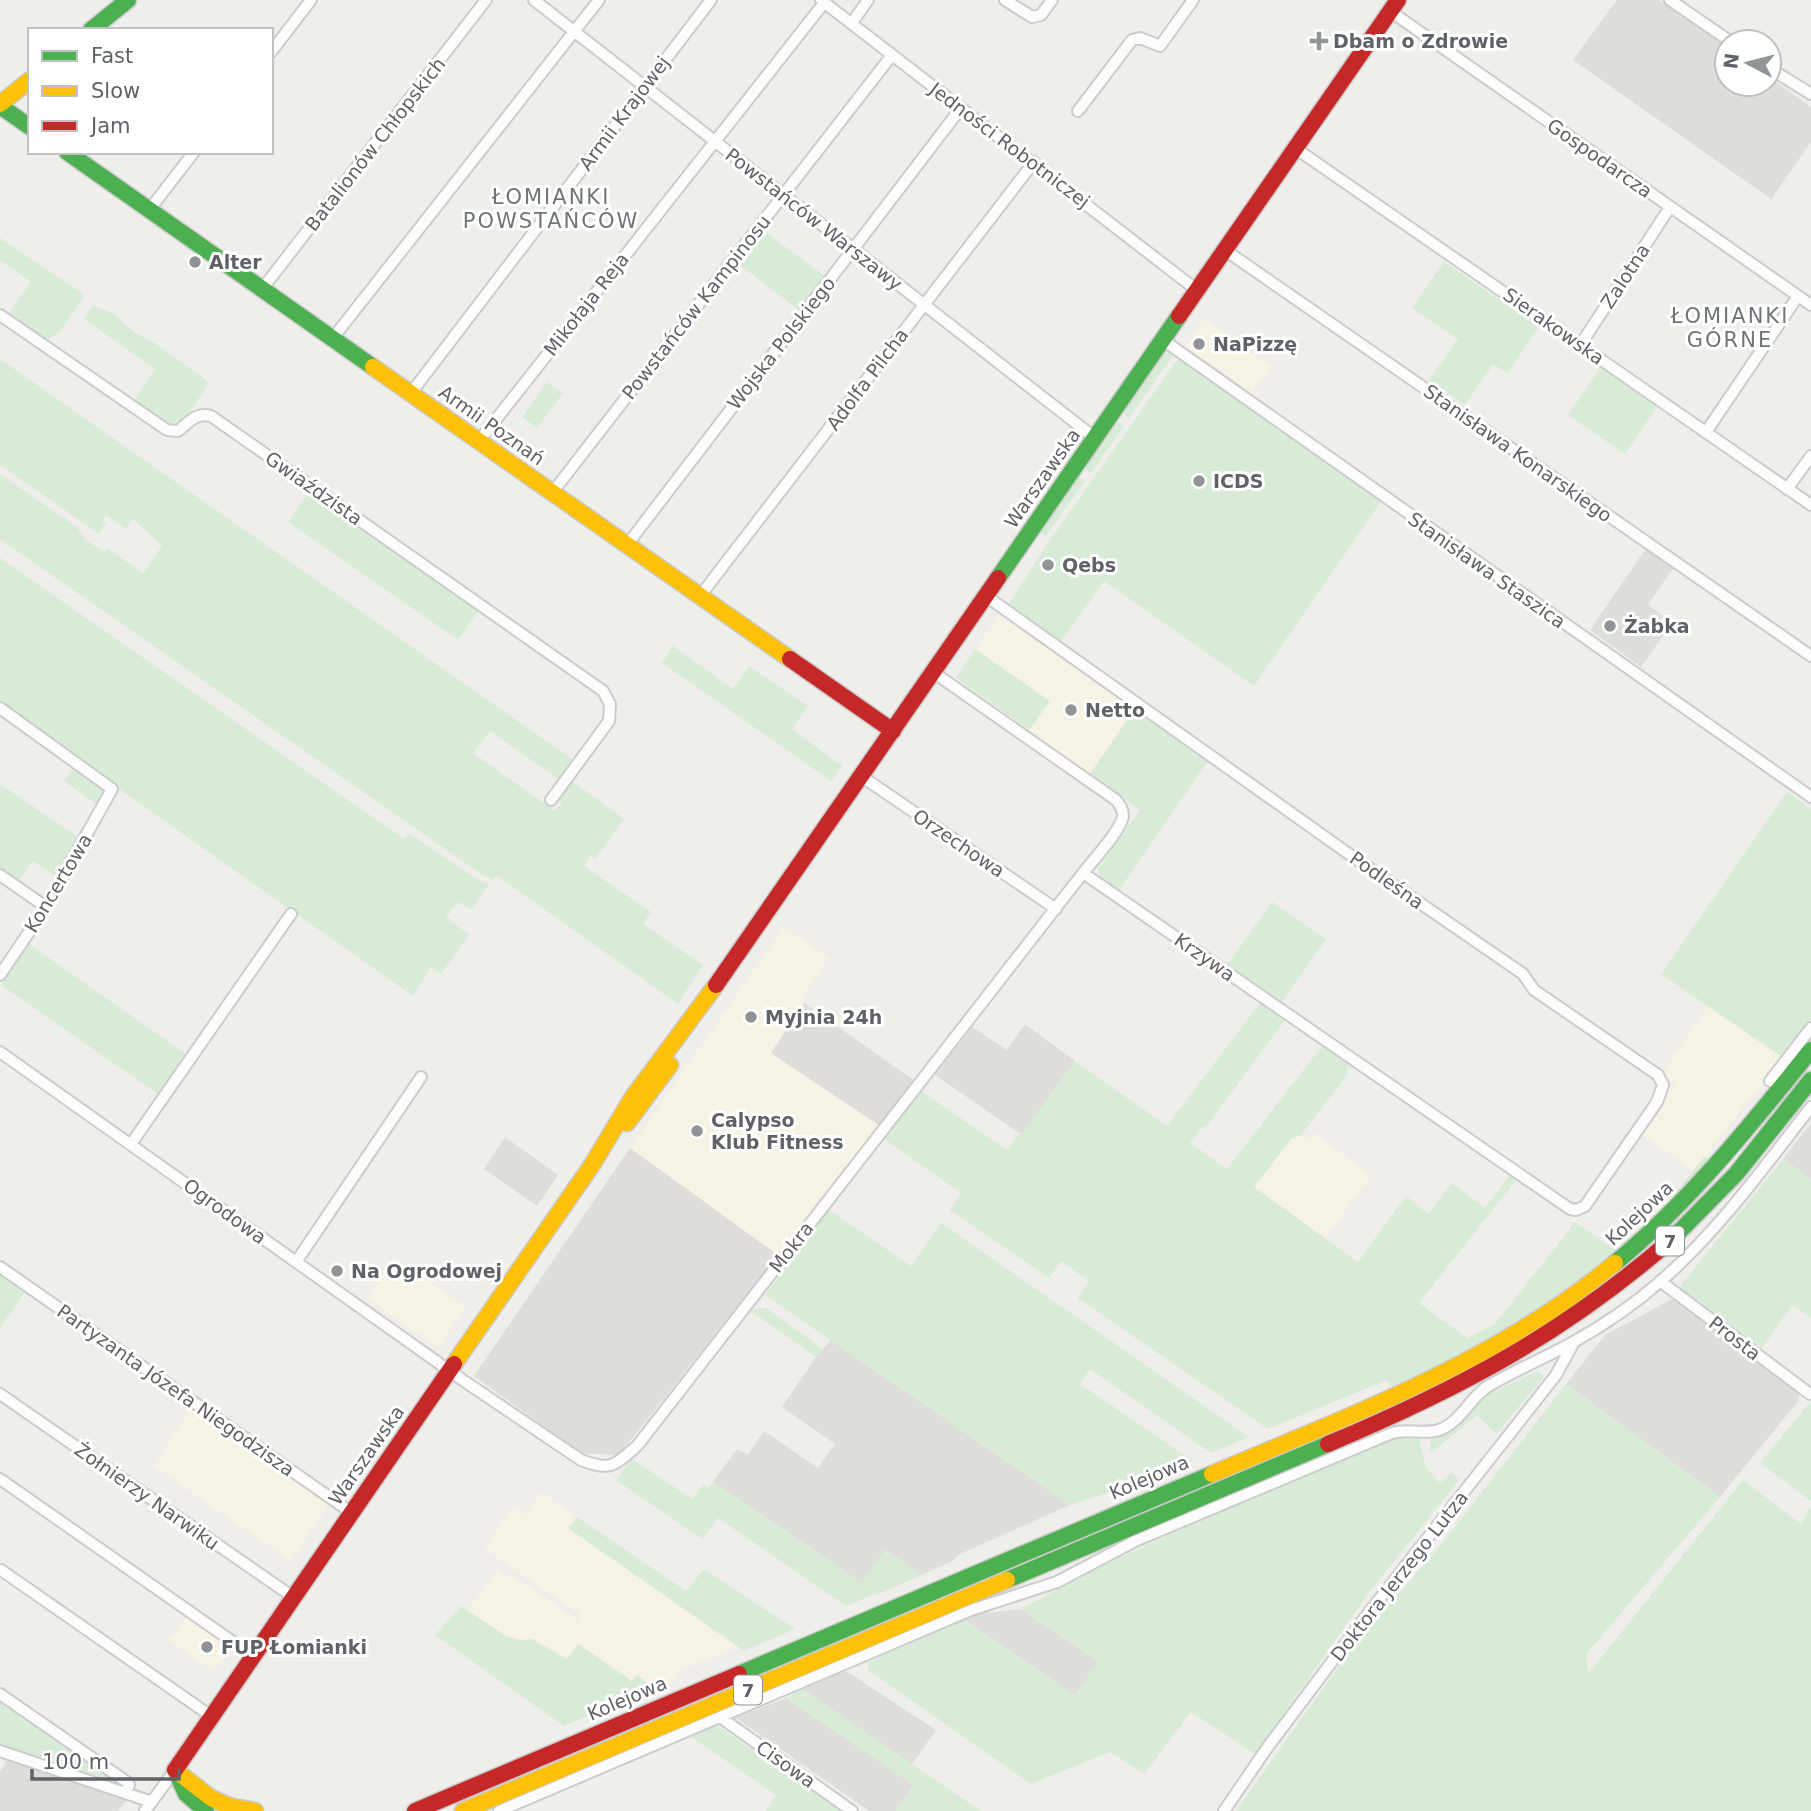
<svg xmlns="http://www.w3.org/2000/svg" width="1811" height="1811" font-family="'DejaVu Sans',sans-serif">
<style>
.commercial{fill:#f7f3e4}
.industrial{fill:#dfddda}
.green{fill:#d8ebd6}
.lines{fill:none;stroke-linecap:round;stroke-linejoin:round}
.street-casing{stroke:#cbcccc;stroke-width:14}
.fast-casing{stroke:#cacacb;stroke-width:19}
.slow-casing{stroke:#cacacb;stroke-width:19}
.jam-casing{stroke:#cacacb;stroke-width:19}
.street{stroke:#fdfcfc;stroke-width:10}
.fast{stroke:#4caf50;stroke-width:16}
.slow{stroke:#ffc107;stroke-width:16}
.jam{stroke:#c62828;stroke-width:16}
.poi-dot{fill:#919496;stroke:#fff;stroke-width:2.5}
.labels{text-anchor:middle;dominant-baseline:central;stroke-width:6;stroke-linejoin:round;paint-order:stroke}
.shield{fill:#fff;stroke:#8f9295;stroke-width:2}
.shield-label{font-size:18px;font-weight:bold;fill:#5f6368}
.poi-label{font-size:19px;font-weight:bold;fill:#5f6368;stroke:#fff;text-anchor:start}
.street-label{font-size:19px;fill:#5f6368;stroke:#fff}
.neighbourhood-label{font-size:21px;letter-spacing:2px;fill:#70757a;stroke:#fff}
</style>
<rect width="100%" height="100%" fill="#efeeea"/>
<path class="commercial" d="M1204,319l67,47 -19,27 -66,-46z
M999,615l135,95 -44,64 -134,-96z
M784,927l45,31 -29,42 4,3 -33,50 109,73 -102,129 -148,-107z
M1709,1006l73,51 -88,114 -53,-37 35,-51 -14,-10z
M1315,1133l56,43 -46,62 -71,-51 37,-48 10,-4 7,5z
M394,1258l72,49 -28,40 -71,-49z
M192,1406l138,98 -39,57 -137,-95z
M541,1492l36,25 -8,12 171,117 -64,26 3,6 -23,10 -19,-13 -5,6 -54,-37 -11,16 -35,-21 -10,1 -15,-3 -39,-26 30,-43v4l6,5 6,-3 69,47 1,-7 -96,-66 29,-41 12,8z
M187,1616l44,31 -17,24 -45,-31z"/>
<path class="industrial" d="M1617,0h42l68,48v36h42v-7l42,30v35l-40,57 -198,-139z
M1647,547l28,19 -27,38 24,19 -31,44 -51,-37z
M804,1003l111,78 -35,45 -109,-73z
M1025,1024l50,37 -53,74 -87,-60 37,-48 35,23z
M1811,1123v56l-28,-20z
M505,1137l53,38 -21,31 -53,-37z
M630,1148l148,107 -159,200 -38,-2 -107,-77z
M1674,1298l124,93 1,9 -79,97 -154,-113 39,-49z
M831,1340l239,165 -110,49 -9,8 -73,32 -165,-112 24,-33 11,6 16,-24 54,37 17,-24 -53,-37 34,-50z
M1021,1609l78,52 -24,35 -110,-76 14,-6z
M846,1671l90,59 -24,34 -110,-75z
M786,1698l128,87 -18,26h-27l-133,-93z
M9,1758l118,41 -9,12h-118v-40z"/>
<path class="green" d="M764,231l62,46 -26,34 -60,-46z
M0,238l83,56 1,3 -24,34 -12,9 -39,-27 22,-31 -31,-22z
M1444,262l95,65 -32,46 -14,-9 -28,41 -36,-25 29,-41 -46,-31z
M93,305l21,9 20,18 19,10 52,37 3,5c-9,13 -21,40 -40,40l-34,-24 21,-31 -71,-50z
M1168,353l6,1 -45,64 -5,-4v-5l36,-53z
M1179,357l203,143 -128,186 -150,-105 -45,63 -51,-39 42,-65z
M0,359l572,400 -14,20 -68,-48 -17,22 82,58 6,-7 -1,-6 12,-17 52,38 -29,40 -4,-4 -7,11 67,46 -8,12 60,41 -25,39 -182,-129 -3,5 -12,-6 -481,-335v-65l77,53 8,12 19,13 3,-4 36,25 19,-27 -29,-27 -7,10 -20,-14 -4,6 4,2 -7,11 -99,-69z
M1600,368l57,39 -32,47 -57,-39z
M547,382l16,11 -26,35 -15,-11z
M1119,423l5,3 -33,47 -5,-3 -1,-6 27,-40z
M1080,478l5,3 -39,55 -7,-5 35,-51z
M306,489l173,121 -21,30 -170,-118 18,-26z
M0,558l404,281 5,-6 66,45 14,6 -18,26 -13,-8 -12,15 23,18 -28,39 -10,-7 -18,29 -413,-291z
M673,646l60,43 16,-23 59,40 -16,23 50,37 -11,15 -169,-118z
M975,649l75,52 -21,29 -73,-52z
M1134,710l74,51 -89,129 -18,-13 -3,-8 42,-59 -50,-36z
M76,765l29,23 -9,16 -32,-23z
M0,784l78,53 -21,40 -24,-16 -15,20 -18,-12z
M1787,792l24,17v210l-29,38 -121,-83z
M1272,902l54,37 -45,64 -54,-38z
M29,944l157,110 -28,40 -157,-109z
M1260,1003l25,17 -80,108 -2,-2 -13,17 37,26 95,-123 25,18 1,10 -47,61 -10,4 -37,48 104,75 48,-66 22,18 24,-31 33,25 25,-33 6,5 -97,123 48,35 28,-14 80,-102 40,28 50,-44 40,-50 5,4 -36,41 -103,88 -37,25 -74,43 -67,31 -6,-8 -119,49 -190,-131 11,-17 -28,-20 -12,17 -99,-68 11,-17 -77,-54 37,-48 86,59 13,-17 2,1 53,-73 92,65z
M1783,1159l28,20v139l-19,-13 -30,43 -85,-58z
M828,1209l83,57 30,-43 308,214 -38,16 -121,-84 -10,15 113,77 -54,22 -69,22 -305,-210z
M0,1273l26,17 -26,38z
M766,1308l57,41 -7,8 -67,-47z
M1536,1372l6,2 1,4 -47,56 -19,-19 -46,38 -1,-6 1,-12 10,1 13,-7 18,-16 8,-15z
M1566,1384l154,113 -133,156 1,21 155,-194 58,44 10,-18v305h-575l117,-165 87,-100z
M1811,1401v100l-51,-38z
M1418,1435l8,33 14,15 11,-11 8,8 -91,114 -113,160 -64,-42 -47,62 -34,-22 -79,32 -163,-114v-8l97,-42 110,76 23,-36 -77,-51 78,-42 109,-50 193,-81z
M632,1459l60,40 11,-14 5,3 5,-6 149,101 23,-34 37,26 -76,31 -128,-88 -16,21 -86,-59z
M577,1517l109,74 18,-22 91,60 -51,22 -176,-123z
M461,1606l46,31 15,3 10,-1 35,20 11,-15 54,37 5,-6 19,13 -92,38 -129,-91z
M802,1689l179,122h-85l17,-26 -127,-87z
M0,1698l119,85 -119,-39z
M717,1725l123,86h-74l10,-16 -86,-59z"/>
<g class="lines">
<g class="street-casing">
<path id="street" d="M534,0l561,438
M821,0l377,291
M1005,0l27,17 9,-2 11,-15
M1670,0l61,42
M1390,11l421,294
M852,23l16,-23
M271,52l40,-52
M1769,68l42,26
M1078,111l54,-71 8,-2 20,8 33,-46
M1295,148l516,357
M150,209l44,-57
M1225,250l586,406
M263,288l223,-288
M0,315l167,115 11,1c11,-9 18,-19 33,-15l392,275 7,13 -1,17 -58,79
M333,338l266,-338
M1163,340l648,457
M1581,344l89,-137
M411,393l300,-393
M1706,432l92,-136
M479,441l345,-438
M1787,489l24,-33
M552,493l340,-438
M627,545l334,-437
M700,596l334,-434
M933,672l183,128c4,5 7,9 7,16 -2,15 -30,44 -40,57l487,336 6,1 9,-4 72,-104 6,-17 -5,-10 -124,-85 -11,-16 -177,-122 -360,-256
M0,708l112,81 -66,118 -46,68
M861,776l195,133
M0,875l46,32
M0,1052l464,329 117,79c30,12 34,5 56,-14l446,-573
M1770,1081l41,-53
M131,1144l160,-230
M296,1262l125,-185
M0,1267l352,246
M1660,1281l150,113
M0,1394l293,203
M0,1479l253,177
M1,1570l210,146
M0,1694l127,88 2,3 -3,8
M720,1717l132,94
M0,1751l152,51
M145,1811l30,-41
M499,1811l472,-201 86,-28 78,-41 257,-108c15,-5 32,2 47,-3 24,-9 31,-34 51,-45 26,-15 54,-27 80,-41 31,-17 66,-41 92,-64 57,-50 102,-113 149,-173
M1224,1811l43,-63 103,-137 186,-236 18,-33"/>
</g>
<g class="fast-casing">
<path id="fast" d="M91,30l37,-30
M0,106l30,21
M67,152l306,215
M998,578l181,-262
M1671,1240l65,-66 75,-94
M1615,1263c75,-62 135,-137 196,-213
M1007,1580l321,-136
M739,1674l473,-200
M175,1770l11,24 20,17"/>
</g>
<g class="slow-casing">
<path id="slow" d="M0,104l30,-24
M373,367l417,292
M627,1123l43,-58
M454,1364l138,-199 41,-68 83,-112
M1212,1474c139,-59 285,-112 403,-211
M175,1770l36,28 18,8 26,5
M463,1811l544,-231"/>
</g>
<g class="jam-casing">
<path id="jam" d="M1179,316l219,-316
M790,659l103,72
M716,985l282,-407
M1328,1444c131,-55 235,-110 343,-204
M175,1770l279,-406
M415,1811l324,-137"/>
</g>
<use href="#street" class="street"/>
<use href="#fast" class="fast"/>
<use href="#slow" class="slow"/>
<use href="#jam" class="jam"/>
</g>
<g class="poi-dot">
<path d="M1315.5 30.5h7v7h7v7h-7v7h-7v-7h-7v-7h7z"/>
<circle cx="195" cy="262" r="7"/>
<circle cx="1199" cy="344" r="7"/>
<circle cx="1199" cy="481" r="7"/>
<circle cx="1048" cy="565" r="7"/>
<circle cx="1610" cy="626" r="7"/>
<circle cx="1071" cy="710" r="7"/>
<circle cx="751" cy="1017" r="7"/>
<circle cx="697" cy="1131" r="7"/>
<circle cx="337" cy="1271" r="7"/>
<circle cx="207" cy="1647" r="7"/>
</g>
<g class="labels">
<g class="shield">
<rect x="1656" y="1226.5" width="28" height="29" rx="5"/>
<rect x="734" y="1675.5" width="28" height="29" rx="5"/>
</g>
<g class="shield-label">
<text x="1670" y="1241">7</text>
<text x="748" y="1690">7</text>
</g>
<g class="poi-label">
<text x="1333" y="41">Dbam o Zdrowie</text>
<text x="209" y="262">Alter</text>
<text x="1213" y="344">NaPizzę</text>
<text x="1213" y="481">ICDS</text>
<text x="1062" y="565">Qebs</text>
<text x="1624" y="626">Żabka</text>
<text x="1085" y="710">Netto</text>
<text x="765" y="1017">Myjnia 24h</text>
<text x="711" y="1120">Calypso<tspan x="711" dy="22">Klub Fitness</tspan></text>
<text x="351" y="1271">Na Ogrodowej</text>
<text x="221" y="1647">FUP Łomianki</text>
</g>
<g class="street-label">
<text transform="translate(624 113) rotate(-53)">Armii Krajowej</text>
<text transform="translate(375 144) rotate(-52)">Batalionów Chłopskich</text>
<text transform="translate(1010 145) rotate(37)">Jedności Robotniczej</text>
<text transform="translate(1600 158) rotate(35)">Gospodarcza</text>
<text transform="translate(814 219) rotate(38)">Powstańców Warszawy</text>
<text transform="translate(1625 276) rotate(-57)">Zalotna</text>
<text transform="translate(586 304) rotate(-52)">Mikołaja Reja</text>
<text transform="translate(696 307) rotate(-52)">Powstańców Kampinosu</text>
<text transform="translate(1554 326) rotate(35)">Sierakowska</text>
<text transform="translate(781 343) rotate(-52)">Wojska Polskiego</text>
<text transform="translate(867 379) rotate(-53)">Adolfa Pilcha</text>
<text transform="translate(492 425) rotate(35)">Armii Poznań</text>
<text transform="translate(1518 453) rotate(35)">Stanisława Konarskiego</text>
<text transform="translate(1042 478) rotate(-55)">Warszawska</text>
<text transform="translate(314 488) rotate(35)">Gwiaździsta</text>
<text transform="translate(1487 570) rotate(35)">Stanisława Staszica</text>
<text transform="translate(959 843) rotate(34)">Orzechowa</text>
<text transform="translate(1387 880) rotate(35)">Podleśna</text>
<text transform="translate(58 883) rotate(-59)">Koncertowa</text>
<text transform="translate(1205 957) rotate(35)">Krzywa</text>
<text transform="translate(225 1211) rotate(36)">Ogrodowa</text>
<text transform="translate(1639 1213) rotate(-43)">Kolejowa</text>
<text transform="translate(791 1247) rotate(-52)">Mokra</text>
<text transform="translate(1735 1338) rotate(37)">Prosta</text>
<text transform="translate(176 1390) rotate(35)">Partyzanta Józefa Niegodzisza</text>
<text transform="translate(366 1455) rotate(-55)">Warszawska</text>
<text transform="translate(1149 1477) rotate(-23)">Kolejowa</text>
<text transform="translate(147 1496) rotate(35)">Żołnierzy Narwiku</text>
<text transform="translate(1399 1576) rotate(-52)">Doktora Jerzego Lutza</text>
<text transform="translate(627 1698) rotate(-23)">Kolejowa</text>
<text transform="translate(786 1764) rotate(35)">Cisowa</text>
</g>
<g class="neighbourhood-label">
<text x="551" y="197">ŁOMIANKI<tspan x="551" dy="24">POWSTAŃCÓW</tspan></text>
<text x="1730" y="316">ŁOMIANKI<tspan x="1730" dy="24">GÓRNE</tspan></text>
</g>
</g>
<rect x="28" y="28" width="245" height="126" fill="#ffffff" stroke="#bfc1c3" stroke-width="2"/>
<rect x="42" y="51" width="35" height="10" fill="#4caf50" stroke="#bfc1c3" stroke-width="2"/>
<text x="91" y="63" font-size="21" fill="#5f6368">Fast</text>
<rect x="42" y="86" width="35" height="10" fill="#ffc107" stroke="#bfc1c3" stroke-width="2"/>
<text x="91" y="98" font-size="21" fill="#5f6368">Slow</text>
<rect x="42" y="121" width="35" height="10" fill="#c62828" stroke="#bfc1c3" stroke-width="2"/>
<text x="91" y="133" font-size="21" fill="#5f6368">Jam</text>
<g transform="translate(1748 63) rotate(277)"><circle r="33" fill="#ffffff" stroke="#bfc1c3" stroke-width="2"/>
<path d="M0-5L12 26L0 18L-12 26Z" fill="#919496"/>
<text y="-10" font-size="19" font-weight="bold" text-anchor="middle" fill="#5f6368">N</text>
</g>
<path d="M32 1769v10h147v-10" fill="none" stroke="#5f6368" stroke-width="3.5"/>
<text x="42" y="1769" font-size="21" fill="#5f6368" stroke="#ffffff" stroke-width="5" paint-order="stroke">100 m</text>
</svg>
